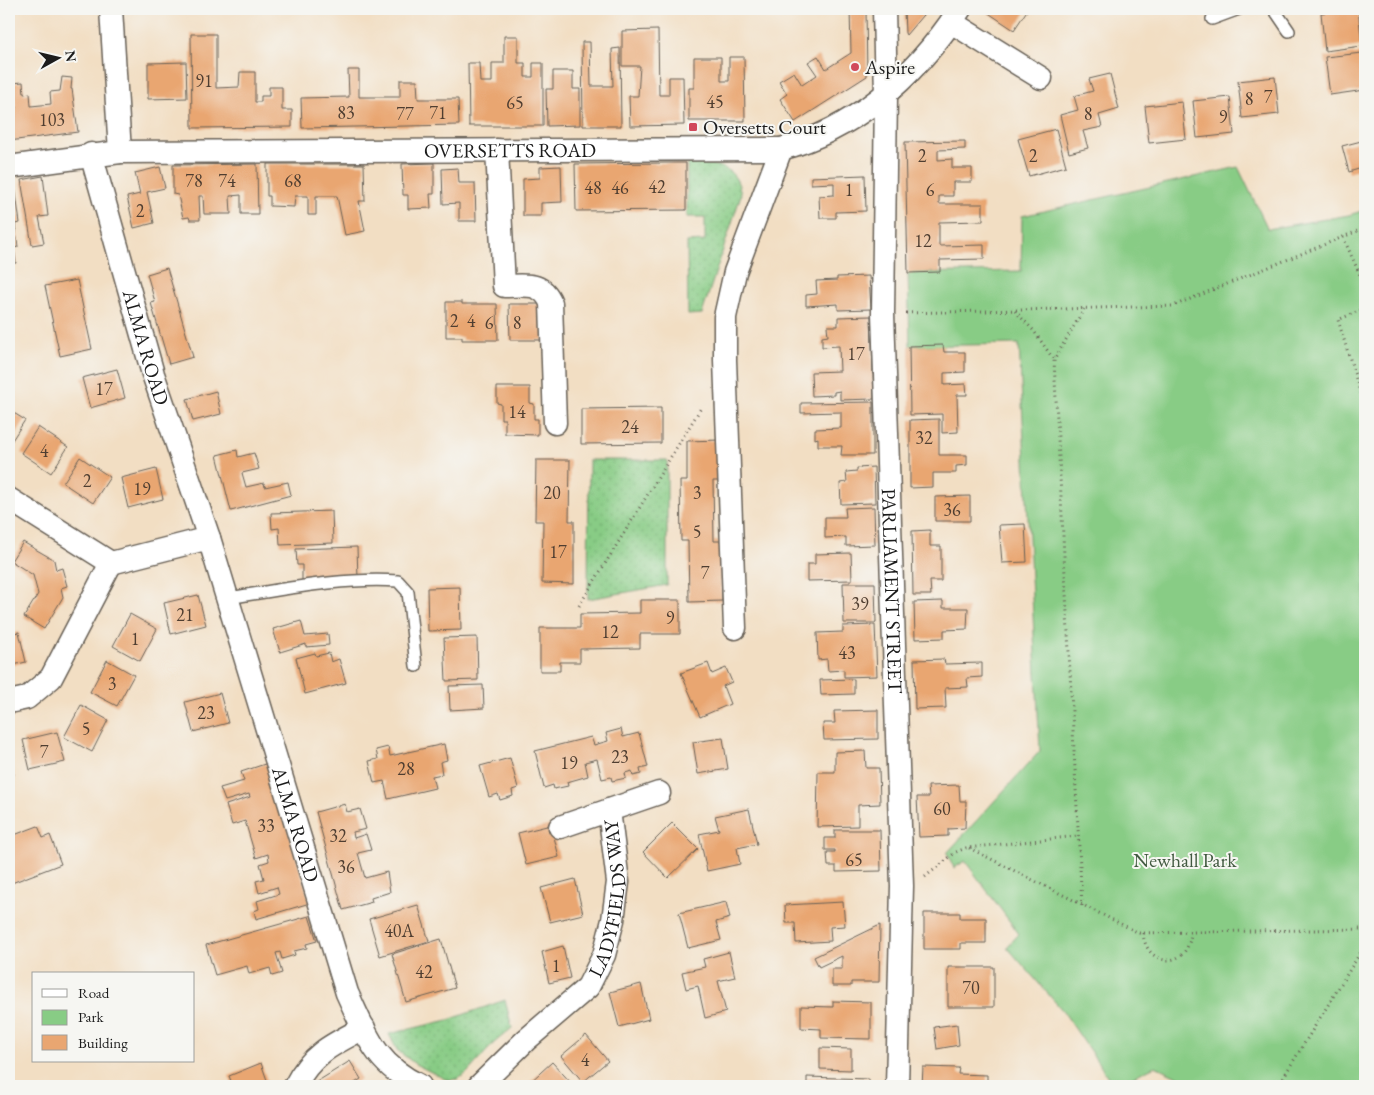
<svg xmlns="http://www.w3.org/2000/svg" width="1374" height="1095" font-family="'EB Garamond',serif">
<style>
.grass{fill:url(#grass-dots);stroke:#527450}
.green{fill:#88cc85;stroke:#527450}
.building{fill:#e9a671}
.lines{fill:none;stroke-linecap:round;stroke-linejoin:round}
.lane-casing{stroke:#676056;stroke-width:14}
.street-casing{stroke:#676056;stroke-width:25}
.path{stroke:#676056;stroke-width:3;stroke-dasharray:1 4;stroke-linecap:butt}
.lane{stroke:#fff;stroke-width:11}
.street{stroke:#fff;stroke-width:22}
.poi-dot{fill:#d1495b;stroke:#f6f6f2;stroke-width:2}
.labels{text-anchor:middle;dominant-baseline:central;stroke-width:4;stroke-linejoin:round;paint-order:stroke}
.number-label{font-size:18px;fill:#4f3e31}
.poi-label{font-size:20px;fill:#1c1c1c;stroke:#f6f6f2;text-anchor:start}
.street-label{font-size:20px;fill:#1c1c1c;stroke:#f6f6f2}
.park-label{font-size:20px;fill:#425a41;stroke:#f6f6f2}
</style>
<defs>
<pattern id="grass-dots" width="8" height="8" patternUnits="userSpaceOnUse" patternTransform="scale(1.25)"><rect width="8" height="8" fill="#88cc85"/><path d="M2 2h.1M6 6h.1" fill="none" stroke="#75af72" stroke-width="1.8" stroke-linecap="round"/></pattern>
</defs>
<rect width="100%" height="100%" fill="#f6f6f2"/>
<filter id="ink" filterUnits="userSpaceOnUse"><feTurbulence type="fractalNoise" baseFrequency=".02" numOctaves="2"/><feDisplacementMap in="SourceGraphic" scale="10" xChannelSelector="R" yChannelSelector="G"/><feConvolveMatrix kernelMatrix="1 2 1 2 8 2 1 2 1" color-interpolation-filters="sRGB"/></filter>
<filter id="wash" filterUnits="userSpaceOnUse"><feTurbulence type="fractalNoise" baseFrequency=".0096" numOctaves="4" result="noise"/><feDisplacementMap in="SourceGraphic" scale="20" xChannelSelector="R" yChannelSelector="G"/><feGaussianBlur stdDeviation="1.12" result="paint"/><feColorMatrix in="noise" values="0 0 0 0 0 0 0 0 0 0 0 0 0 0 0 0 0 1.4 0 .05"/><feComposite in="paint" operator="in"/></filter>
<g filter="url(#wash)">
<rect width="100%" height="100%" fill="#f2dec3"/>
<path class="grass" d="M687,163c26,1 50,0 54,32l-39,119 -14,1 -1,-73 18,-1v-24h-18z
M589,460h78v125l-79,14z
M505,1000l7,28 -18,15 -27,30 -9,6 -11,1 -32,-16 -18,-14 -8,-16 59,-14z"/>
<path class="green" d="M1238,167l30,62 81,-14 16,-5v876h-174l-5,-6 -31,-14 -41,20 -51,-75 -56,-64 12,-13 -54,-73 -11,7 -7,-15 93,-102 -21,-407 -109,2 -2,-73 113,-2 1,-55z"/>
<g id="blocks">
<path class="building" d="M850,9h16l1,67 -72,46 -15,-23 7,-5 -8,-13 15,-9 8,13 15,-10 -9,-13 10,-6 8,13 25,-16z
M904,9h24l-22,26 -1,-2z
M989,9h39l-14,21 -27,-18z
M1358,9l4,37 -37,5 -4,-38z
M658,30l1,65h10v-18h14l1,48 -54,1 -1,-30h9l2,-30h-18v-35z
M191,34h25v54l23,-1 1,-15h15v30h6v-6h8v-9h13v23h10v17l-100,1z
M504,36h14v27h7v14h8v-14h10v63h-74l-1,-63h11l1,19h12v-19h12z
M582,42h8l1,44h22l-1,-37 8,-1 1,78h-38z
M1362,53l3,37 -35,5 -5,-38z
M694,57h27v24h8v-24h15l1,64h-56v-33h5z
M186,62l1,36 -39,1v-36z
M348,70h11v27h41v-17h17l1,19h40l1,26 -157,3 -1,-30 48,-1z
M553,71h20v18h7v36l-33,1 -1,-37h7z
M1110,74l9,35 -20,6 3,12 -19,4 5,17 -19,5 -9,-38 18,-5 -4,-14 19,-5 -4,-12z
M62,77l10,1 -1,11h1l6,43 -69,9v-33h7l-4,-25 11,-1 1,12 6,-1 1,13 20,-2 -1,-12 10,-1z
M1275,77l4,37 -37,4 -4,-37z
M1230,97l4,37 -37,4 -4,-37z
M1182,102l4,37 -37,4 -4,-37z
M1056,129l10,37 -37,10 -11,-37z
M1365,140v27l-16,5 -7,-26z
M965,141v8l-27,1v10l14,-1v9h20v14h-19v14h-14v8h44v17l-44,1v24l45,-1v14l-44,1v12l-32,1 -3,-131z
M434,163v31h-4l1,14 -23,1v-14h-5l-1,-31z
M666,163h20v47l-110,1 -1,-47z
M257,164l1,50h-17v-19l-11,1 1,18h-27l-1,-18h-4l1,24h-10l-1,-3 -6,1 -5,-23 -5,-1v-29z
M267,164h97l1,37h-6l6,30 -20,4 -8,-39h-21v19h-8v-19h-13l-1,11 -24,-1v-10h-3z
M561,166l1,36 -21,1v13h-18v-37l17,-1v-11z
M160,167l5,21 -18,4 7,31 -20,5 -7,-31 13,-3 -5,-21z
M458,168l1,15h16l1,38h-17v-18l-16,1 -1,-35z
M865,175l1,36 -30,1v6h-16l-1,-22 15,-1v-12l-23,1v-7z
M43,176l5,40 -9,1 5,26 -12,2 -11,-65z
M14,180l6,43 -5,1 3,23 -4,1 2,15 -7,1v-83z
M167,268l26,89 -24,7 -18,-61 4,-1 -8,-28z
M869,276l2,33 -33,1v-6l-32,2v-11l11,-1 -1,-13 21,-1v-3z
M77,280l15,69 -32,7 -15,-70z
M446,302h16v2h35l1,36h-36v-3h-16z
M509,304h34v36h-33z
M871,316l3,83 -34,1v-9l-6,1v3l-22,1 -1,-24 29,-1 -1,-25 -17,1v-10l6,-1 -1,-10h11v-9z
M943,345l1,7h21v20l-21,1v12l22,-1 1,11h-10l1,37 -16,1v-19l-32,1 -1,-69z
M117,369l8,29 -35,10 -8,-30z
M497,387h33v16l4,1v15h4v16l-33,-1v-15h-4v-15l-4,-1z
M216,391l5,23 -28,7 -6,-22z
M873,402v53h-32l1,-9h-24v-8l-3,1v-10l26,-1v-16l-40,1v-10z
M661,408v35l-80,1v-35z
M9,410l16,10 -16,25z
M939,419v36h28v10l-11,1v7h-23v14l-23,1v-68z
M38,427l30,20 -17,26 -30,-20z
M719,440l1,41h-7l1,60h7l1,60 -33,1 -1,-61h-7l-1,-60h7v-40z
M237,450l1,7 16,-4 5,16 -17,4 4,14 18,-4 1,4 23,-5 3,13 -60,16 -14,-56z
M80,457l30,20 -17,26 -30,-20z
M536,460h34l-1,61h5v63l-32,-1 1,-62h-8z
M874,467l1,36 -34,1 -1,-21 7,-1 -1,-10 11,-1v-3z
M156,469l7,30 -35,9 -7,-30z
M970,496v25h-35v-24z
M874,507l1,38 -29,1v-9l-21,1v-21h21l-1,-9z
M332,511l1,32 -53,2 -1,-17 -7,1 -1,-16z
M1025,524l2,38 -25,1 -3,-38z
M930,530v16h11v35h-11l1,14h-18l-1,-64z
M23,542l31,18 2,10 6,-2 5,18 -6,2 2,9 -19,32 -20,-12 14,-23 -5,-19 -22,-14z
M357,547l1,32 -56,2v-16h-5l-1,-16z
M851,553l1,27 -45,1v-17h8v-10z
M843,583h32l1,40h-32z
M460,587l1,43 -33,1 -1,-43z
M198,595l8,30 -35,9 -7,-31z
M640,600h40v34h-40v14l-60,1v13h-20v9h-20v-43h40v-14l60,-1z
M943,601v7h25l-1,21 -23,1v8l-29,1 -1,-37z
M130,614l27,15 -17,32 -27,-15z
M301,621l4,15 23,-2 1,11 -23,2v-3l-26,8 -7,-23z
M875,625l2,51 -33,1v-7l-16,1 -1,-12 -9,1 -1,-27 26,-1v-6z
M19,632l7,30 -17,4v-32z
M477,637l1,43 -32,1 -2,-43z
M315,653l1,3 13,-3 2,9 8,-3 7,24 -41,11 -9,-36z
M944,659l1,5 37,-1v14l-15,1 1,9 -23,1 1,20 -31,1 -1,-49z
M107,660l27,15 -17,31 -27,-14z
M708,663l4,11 14,-6 6,14 -9,4 7,18 -30,13 -19,-44z
M854,679v15l-33,1 -1,-15z
M483,685l1,23 -34,2 -1,-24z
M220,693l8,30 -35,9 -8,-30z
M81,705l27,15 -16,32 -28,-15z
M878,710v29l-54,1 -1,-17h12l-1,-12z
M621,729l2,8 16,-4 9,34 -8,2 1,5 -8,2 -1,-5 -7,2 1,5 -14,3 -1,-4 -9,2 -5,-20 -12,3 3,14 -21,6 1,4 -14,3 -1,-4 -9,3 -9,-37 56,-14 3,8 14,-4 -2,-8z
M57,732l8,30 -35,8 -7,-30z
M723,738l5,31 -30,5 -5,-32z
M444,744l3,16 -7,2 2,12 -10,2 3,12 -47,11 -4,-18 -10,2 -5,-22 9,-2 -2,-9 12,-3 2,9z
M865,751l1,17h13l1,36 -22,1v21l-41,1 1,-55h17v-20z
M9,755l5,20 -5,1z
M510,758l8,30 -6,2 1,6 -13,4 -2,-6 -9,3 -9,-31z
M268,763l42,140 -54,16 -2,-8 5,-2 -2,-8 22,-7 -2,-7 -18,6 -3,-12 8,-2 -4,-15 9,-3 -1,-7 -12,4 -11,-37 -13,4 -6,-20 24,-8 -1,-3 -24,7 -5,-13 24,-7 -3,-9z
M959,785l1,16h6l-1,27 -17,1v7l-29,1 -2,-40h12l-1,-11z
M345,804l2,8 13,-3 6,20 -13,3 1,6 12,-4 5,16 -13,3 7,25 22,-6 3,20 -19,6 1,4 -29,8 -27,-98z
M749,809l8,35 -20,4 3,16 -33,7 -8,-37 20,-4 -4,-14z
M672,823l26,26 -30,29 -25,-26z
M551,825l8,32 -33,8 -8,-32z
M38,826l5,12 7,-3 11,29 -52,20v-47z
M835,830h45l1,41 -45,1v-6h-8l-1,-14h8v-2h-10v-12h10z
M575,879l8,35 -33,8 -9,-34z
M726,902l4,16 -14,4 5,18 -33,8 -9,-35z
M843,902l2,24 -15,1 1,14 -35,2 -1,-20h-9l-1,-18z
M418,905l11,36 -49,15 -11,-37z
M924,913h36v5h26v25h-25v6h-37z
M309,916l8,25 -11,3 1,4 -13,3 1,4 -13,4 -2,-7 -4,1 6,20 -10,3 -2,-8 -21,6 -2,-8 -32,9 -9,-30z
M880,925l-1,57h-28v4h-19v-17h10v-13l-23,11 -5,-10z
M441,939l14,49 -49,14 -14,-48z
M563,946l7,32 -21,5 -7,-31z
M729,952l6,25 -17,4 8,31 -21,6 -7,-32 -12,3 -4,-17 23,-5 -2,-8z
M948,967h46v40h-46z
M641,984l8,35 -30,8 -9,-35z
M833,1001l38,1v37l-50,-1v-9l-20,-1v-22l32,1z
M957,1024l2,21 -22,4 -3,-22z
M586,1035l22,26 -25,21 -22,-26z
M820,1048l31,1v21l-31,-1z
M350,1061l11,18 -11,7h-40z
M552,1062l22,24h-45l-1,-2z
M261,1063l8,23h-36l-4,-10z
M923,1067l36,1 -1,6 29,1v10l-65,1z
M807,1077l62,2v7l-62,-1z"/>
</g>
</g>
<g filter="url(#ink)">
<use href="#blocks" fill-opacity="0" stroke="#676056" stroke-width="1"/>
<g class="lines">
<g class="lane-casing">
<path id="lane" d="M1274,9l15,22
M1212,19l27,-10
M227,598c54,-8 116,-21 171,-17l10,11 8,74"/>
</g>
<g class="street-casing">
<g id="street">
<path d="M111,9l9,143"/>
<path id="s1" d="M884,9l2,87 -3,217 19,573 -5,200"/>
<path d="M951,22l90,56"/>
<path d="M497,150l7,136c21,0 38,-5 47,17l4,120"/>
<path id="s2" d="M91,154l62,220 56,164 138,455c20,43 28,71 73,93"/>
<path id="s3" d="M9,167l111,-15 661,-3c78,-21 135,-74 179,-140"/>
<path d="M9,499l102,64"/>
<path d="M111,563l98,-25"/>
<path d="M735,628l-10,-268v-43l10,-45 46,-123"/>
<path d="M9,702l18,-4 24,-20 60,-115"/>
<path d="M560,827l99,-34"/>
<path d="M295,1086c16,-32 38,-42 69,-58"/>
<path id="s4" d="M479,1086l47,-46 62,-53 16,-32 9,-35 5,-38 -9,-72"/>
</g>
</g>
<path class="path" d="M1343,237l22,49
M1365,308l-27,12 27,88
M1015,311l19,20 20,29
M906,313l267,-7 192,-78
M579,606l122,-198
M969,848l170,85 226,-4
M925,877l31,-25 10,-4 112,-12
M1082,906l-28,-546 30,-51
M1143,933c3,35 45,37 48,0
M1278,1086l87,-141"/>
<use href="#lane" class="lane"/>
<use href="#street" class="street"/>
</g>
</g>
<g class="poi-dot">
<circle cx="855" cy="67" r="5"/>
<rect x="688" y="122" width="10" height="10" rx="2.5"/>
</g>
<g class="labels">
<g class="number-label">
<text x="204" y="80">91</text>
<text x="1268" y="96">7</text>
<text x="1249" y="98">8</text>
<text x="715" y="101">45</text>
<text x="515" y="102">65</text>
<text x="346" y="112">83</text>
<text x="438" y="112">71</text>
<text x="405" y="113">77</text>
<text x="1088" y="113">8</text>
<text x="1223" y="116">9</text>
<text x="52" y="119">103</text>
<text x="922" y="155">2</text>
<text x="1033" y="155">2</text>
<text x="194" y="180">78</text>
<text x="227" y="180">74</text>
<text x="293" y="180">68</text>
<text x="657" y="186">42</text>
<text x="593" y="187">48</text>
<text x="620" y="187">46</text>
<text x="849" y="189">1</text>
<text x="930" y="189">6</text>
<text x="140" y="210">2</text>
<text x="923" y="240">12</text>
<text x="454" y="320">2</text>
<text x="471" y="320">4</text>
<text x="489" y="322">6</text>
<text x="517" y="322">8</text>
<text x="856" y="353">17</text>
<text x="104" y="388">17</text>
<text x="517" y="411">14</text>
<text x="630" y="426">24</text>
<text x="924" y="437">32</text>
<text x="44" y="450">4</text>
<text x="87" y="480">2</text>
<text x="142" y="488">19</text>
<text x="552" y="492">20</text>
<text x="697" y="492">3</text>
<text x="952" y="509">36</text>
<text x="697" y="531">5</text>
<text x="558" y="551">17</text>
<text x="705" y="572">7</text>
<text x="860" y="603">39</text>
<text x="185" y="614">21</text>
<text x="670" y="617">9</text>
<text x="610" y="631">12</text>
<text x="135" y="638">1</text>
<text x="847" y="652">43</text>
<text x="112" y="683">3</text>
<text x="206" y="712">23</text>
<text x="86" y="728">5</text>
<text x="44" y="751">7</text>
<text x="620" y="756">23</text>
<text x="569" y="762">19</text>
<text x="406" y="768">28</text>
<text x="942" y="808">60</text>
<text x="266" y="825">33</text>
<text x="338" y="835">32</text>
<text x="854" y="859">65</text>
<text x="346" y="866">36</text>
<text x="399" y="930">40A</text>
<text x="556" y="965">1</text>
<text x="424" y="971">42</text>
<text x="971" y="987">70</text>
<text x="585" y="1059">4</text>
</g>
<g class="poi-label">
<text x="865" y="67">Aspire</text>
<text x="703" y="127">Oversetts Court</text>
</g>
<g class="street-label">
<text stroke="none"><textPath href="#s3" startOffset="502">OVERSETTS ROAD</textPath></text>
<text stroke="none"><textPath href="#s2" startOffset="201">ALMA ROAD</textPath></text>
<text stroke="none"><textPath href="#s1" startOffset="582">PARLIAMENT STREET</textPath></text>
<text stroke="none"><textPath href="#s2" startOffset="701">ALMA ROAD</textPath></text>
<text stroke="none"><textPath href="#s4" startOffset="240">LADYFIELDS WAY</textPath></text>
</g>
<g class="park-label">
<text x="1185" y="860">Newhall Park</text>
</g>
</g>
<rect width="1374" height="1095" fill="none" stroke="#f6f6f2" stroke-width="30"/>
<rect x="32" y="972" width="162" height="90" fill="#f6f6f2" stroke="#9f9f9c"/>
<rect x="42" y="989" width="25" height="8" fill="#ffffff" stroke="#9f9f9c"/>
<text x="78" y="998" font-size="15" fill="#1c1c1c">Road</text>
<rect x="42" y="1010" width="25" height="15" fill="#88cc85" stroke="#9f9f9c"/>
<text x="78" y="1022" font-size="15" fill="#1c1c1c">Park</text>
<rect x="42" y="1035" width="25" height="15" fill="#e9a671" stroke="#9f9f9c"/>
<text x="78" y="1048" font-size="15" fill="#1c1c1c">Building</text>
<g transform="translate(58 58) rotate(82)" stroke="#f6f6f2" stroke-width="4" paint-order="stroke">
<path d="M0-4L9 19L0 12L-9 19Z" fill="#1c1c1c"/>
<text y="-8" font-size="14" font-weight="bold" text-anchor="middle" fill="#1c1c1c">N</text>
</g>
</svg>
